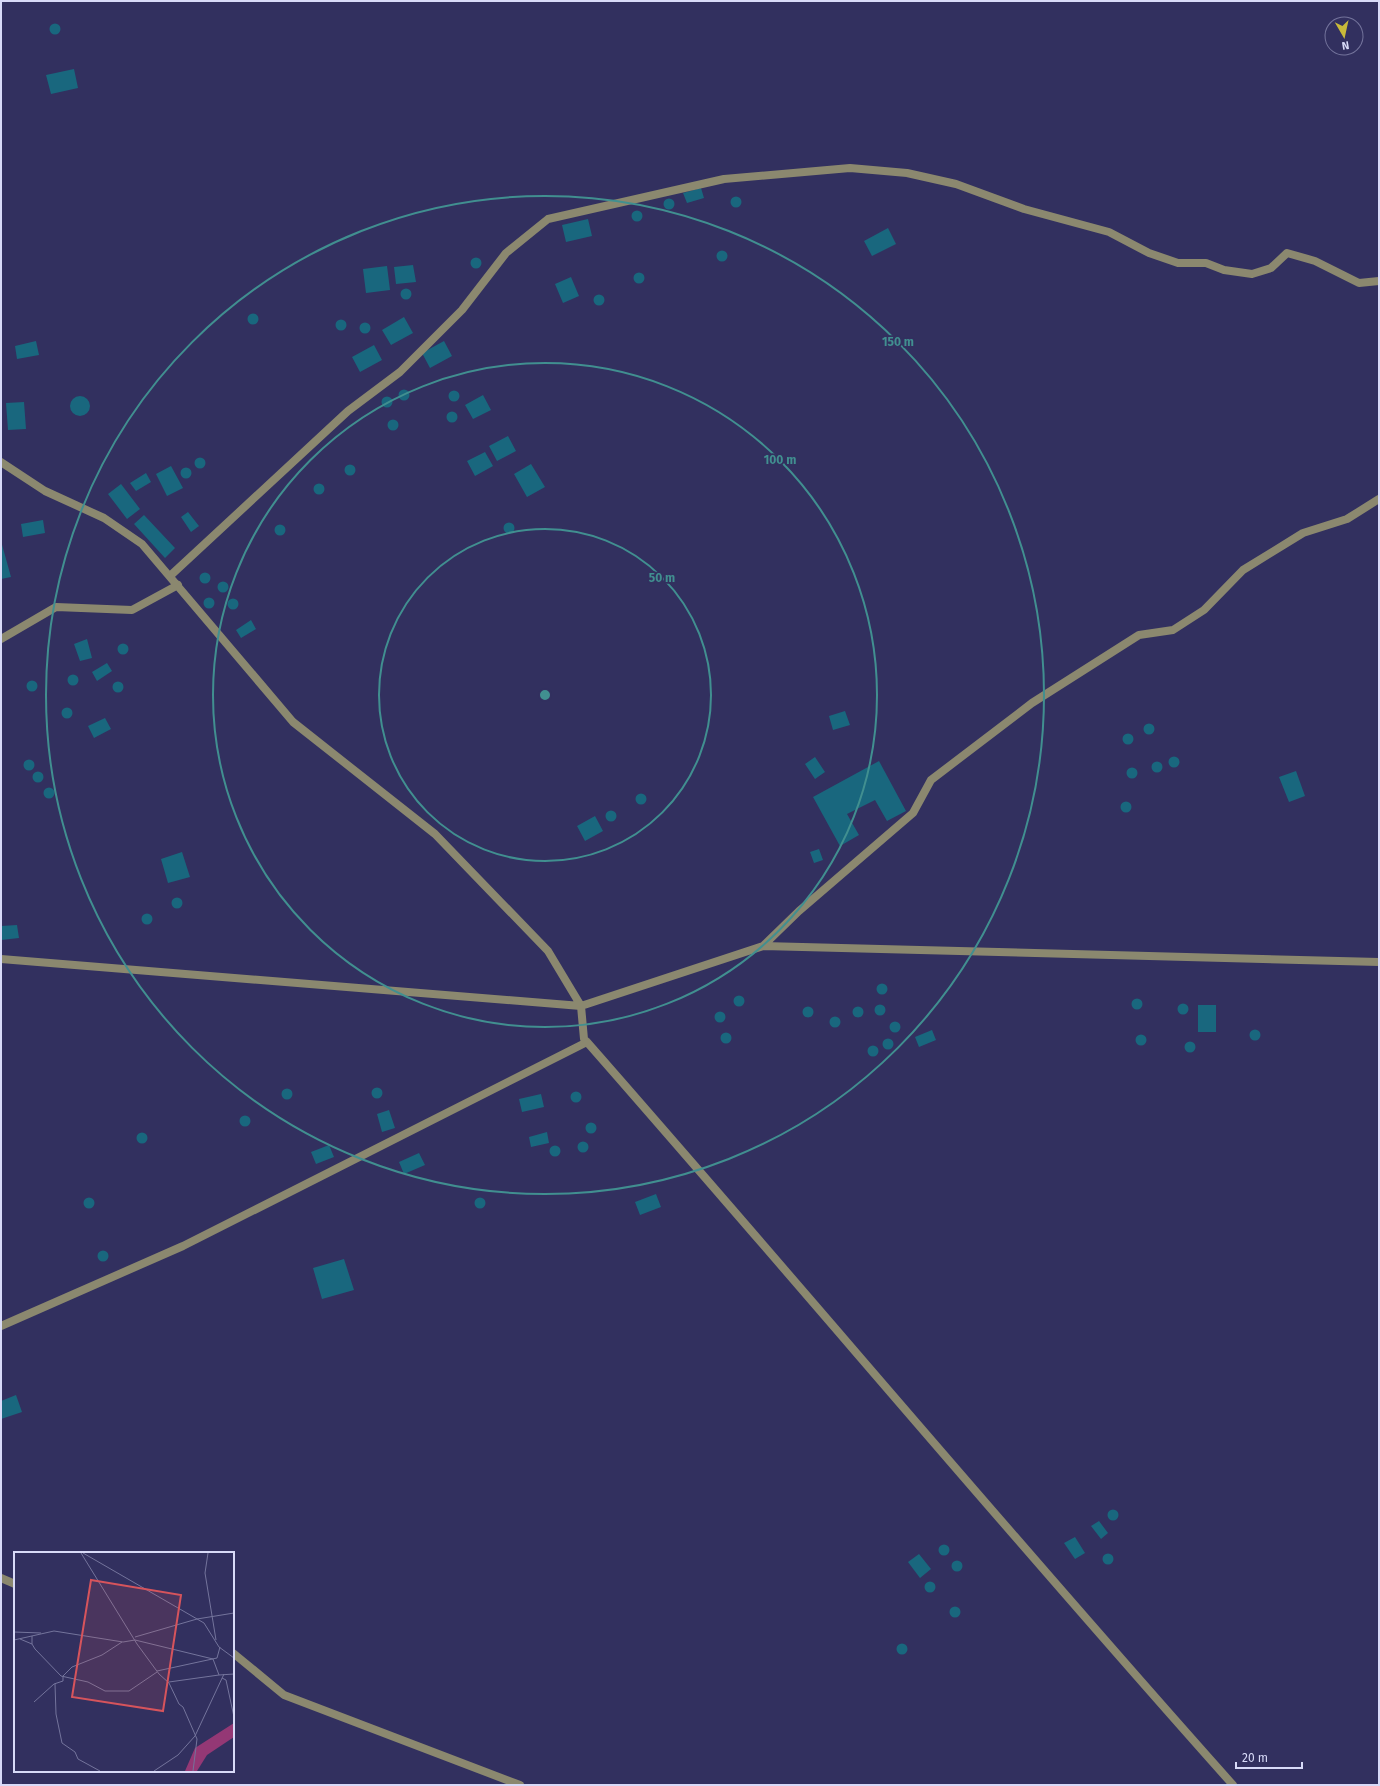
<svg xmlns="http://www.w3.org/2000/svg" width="1380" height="1786" font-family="'Fira Sans',sans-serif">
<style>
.building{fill:#19677e}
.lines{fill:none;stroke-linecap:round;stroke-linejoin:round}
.minor{stroke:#8b886f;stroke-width:8}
.ring{fill:none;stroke:#418f90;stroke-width:2}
.inset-road{fill:none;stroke:#74749c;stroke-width:1}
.view{fill:#d6545c;fill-opacity:0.15;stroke:#d6545c;stroke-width:2}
.inset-edge{fill:none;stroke:#d8daf8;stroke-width:2}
.centre{fill:#418f90;stroke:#32305f;stroke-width:2}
.ring-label{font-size:12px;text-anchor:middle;font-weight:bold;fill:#418f90;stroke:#32305f;stroke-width:3.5;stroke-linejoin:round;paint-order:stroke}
</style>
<rect width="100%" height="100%" fill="#32305f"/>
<path class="building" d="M49.5 29a5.5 5.5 0 1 1 11 0a5.5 5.5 0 1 1-11 0Z
M74,69l4,19 -27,6 -5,-19z
M701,188l3,10 -17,5 -4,-10z
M730.5 202a5.5 5.5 0 1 1 11 0a5.5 5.5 0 1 1-11 0Z
M663.5 204a5.5 5.5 0 1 1 11 0a5.5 5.5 0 1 1-11 0Z
M631.5 216a5.5 5.5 0 1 1 11 0a5.5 5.5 0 1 1-11 0Z
M588,219l4,17 -26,6 -4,-17z
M888,228l8,16 -24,12 -8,-15z
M716.5 256a5.5 5.5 0 1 1 11 0a5.5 5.5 0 1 1-11 0Z
M470.5 263a5.5 5.5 0 1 1 11 0a5.5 5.5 0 1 1-11 0Z
M413,265l3,17 -20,2 -2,-17z
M387,266l3,24 -24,3 -3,-24z
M633.5 278a5.5 5.5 0 1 1 11 0a5.5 5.5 0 1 1-11 0Z
M571,277l8,19 -16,7 -8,-19z
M400.5 294a5.5 5.5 0 1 1 11 0a5.5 5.5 0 1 1-11 0Z
M593.5 300a5.5 5.5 0 1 1 11 0a5.5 5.5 0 1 1-11 0Z
M247.5 319a5.5 5.5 0 1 1 11 0a5.5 5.5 0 1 1-11 0Z
M404,317l9,16 -22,12 -9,-15z
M335.5 325a5.5 5.5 0 1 1 11 0a5.5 5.5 0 1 1-11 0Z
M359.5 328a5.5 5.5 0 1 1 11 0a5.5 5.5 0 1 1-11 0Z
M36,341l3,14 -22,4 -2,-13z
M444,341l8,15 -22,12 -8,-15z
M374,345l8,15 -22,12 -8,-15z
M398.5 395a5.5 5.5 0 1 1 11 0a5.5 5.5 0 1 1-11 0Z
M448.5 396a5.5 5.5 0 1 1 11 0a5.5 5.5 0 1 1-11 0Z
M483,395l8,15 -18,9 -8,-14z
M70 406a10 10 0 1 1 20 0a10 10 0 1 1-20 0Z
M381.5 402a5.5 5.5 0 1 1 11 0a5.5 5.5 0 1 1-11 0Z
M24,402l2,27 -18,1 -2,-27z
M446.5 417a5.5 5.5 0 1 1 11 0a5.5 5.5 0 1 1-11 0Z
M387.5 425a5.5 5.5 0 1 1 11 0a5.5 5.5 0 1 1-11 0Z
M508,436l8,15 -19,10 -8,-15z
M485,452l8,14 -18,10 -8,-15z
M194.5 463a5.5 5.5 0 1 1 11 0a5.5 5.5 0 1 1-11 0Z
M531,464l14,23 -18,10 -13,-23z
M344.5 470a5.5 5.5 0 1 1 11 0a5.5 5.5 0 1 1-11 0Z
M171,466l12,22 -16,8 -11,-22z
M180.5 473a5.5 5.5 0 1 1 11 0a5.5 5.5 0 1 1-11 0Z
M146,473l5,9 -15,9 -6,-8z
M313.5 489a5.5 5.5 0 1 1 11 0a5.5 5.5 0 1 1-11 0Z
M121,484l19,25 -13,10 -19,-25z
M188,512l11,14 -8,6 -10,-15z
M144,515l31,33 -10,10 -31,-34z
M43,520l2,13 -22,4 -2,-13z
M503.5 528a5.5 5.5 0 1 1 11 0a5.5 5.5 0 1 1-11 0Z
M274.5 530a5.5 5.5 0 1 1 11 0a5.5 5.5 0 1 1-11 0Z
M1,541l10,36 -10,2z
M199.5 578a5.5 5.5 0 1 1 11 0a5.5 5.5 0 1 1-11 0Z
M217.5 587a5.5 5.5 0 1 1 11 0a5.5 5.5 0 1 1-11 0Z
M203.5 603a5.5 5.5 0 1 1 11 0a5.5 5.5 0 1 1-11 0Z
M227.5 604a5.5 5.5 0 1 1 11 0a5.5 5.5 0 1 1-11 0Z
M251,620l5,9 -15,9 -5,-8z
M87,639l5,19 -12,3 -6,-17z
M117.5 649a5.5 5.5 0 1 1 11 0a5.5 5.5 0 1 1-11 0Z
M107,663l5,8 -15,10 -5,-9z
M67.5 680a5.5 5.5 0 1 1 11 0a5.5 5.5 0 1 1-11 0Z
M26.5 686a5.5 5.5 0 1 1 11 0a5.5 5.5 0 1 1-11 0Z
M112.5 687a5.5 5.5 0 1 1 11 0a5.5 5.5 0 1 1-11 0Z
M61.5 713a5.5 5.5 0 1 1 11 0a5.5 5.5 0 1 1-11 0Z
M845,711l5,14 -17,5 -4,-14z
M105,718l6,11 -17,9 -6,-12z
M1143.5 729a5.5 5.5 0 1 1 11 0a5.5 5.5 0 1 1-11 0Z
M1122.5 739a5.5 5.5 0 1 1 11 0a5.5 5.5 0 1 1-11 0Z
M1168.5 762a5.5 5.5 0 1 1 11 0a5.5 5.5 0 1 1-11 0Z
M815,757l10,15 -10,7 -10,-15z
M23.5 765a5.5 5.5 0 1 1 11 0a5.5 5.5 0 1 1-11 0Z
M879,761l27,50 -19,10 -12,-21 -28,14 12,21 -19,11 -27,-49z
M1151.5 767a5.5 5.5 0 1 1 11 0a5.5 5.5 0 1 1-11 0Z
M1126.5 773a5.5 5.5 0 1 1 11 0a5.5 5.5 0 1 1-11 0Z
M1296,771l9,25 -16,6 -10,-25z
M32.5 777a5.5 5.5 0 1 1 11 0a5.5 5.5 0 1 1-11 0Z
M43.5 793a5.5 5.5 0 1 1 11 0a5.5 5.5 0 1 1-11 0Z
M635.5 799a5.5 5.5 0 1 1 11 0a5.5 5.5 0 1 1-11 0Z
M1120.5 807a5.5 5.5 0 1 1 11 0a5.5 5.5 0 1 1-11 0Z
M605.5 816a5.5 5.5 0 1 1 11 0a5.5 5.5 0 1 1-11 0Z
M595,816l8,15 -18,10 -8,-15z
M819,849l4,11 -9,3 -4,-11z
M182,852l8,25 -22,6 -7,-24z
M171.5 903a5.5 5.5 0 1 1 11 0a5.5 5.5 0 1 1-11 0Z
M141.5 919a5.5 5.5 0 1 1 11 0a5.5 5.5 0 1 1-11 0Z
M17,925l2,13 -18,2v-14z
M876.5 989a5.5 5.5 0 1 1 11 0a5.5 5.5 0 1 1-11 0Z
M733.5 1001a5.5 5.5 0 1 1 11 0a5.5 5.5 0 1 1-11 0Z
M1131.5 1004a5.5 5.5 0 1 1 11 0a5.5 5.5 0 1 1-11 0Z
M1177.5 1009a5.5 5.5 0 1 1 11 0a5.5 5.5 0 1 1-11 0Z
M874.5 1010a5.5 5.5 0 1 1 11 0a5.5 5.5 0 1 1-11 0Z
M1198,1005h18v27h-18z
M802.5 1012a5.5 5.5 0 1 1 11 0a5.5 5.5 0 1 1-11 0Z
M852.5 1012a5.5 5.5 0 1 1 11 0a5.5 5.5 0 1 1-11 0Z
M714.5 1017a5.5 5.5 0 1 1 11 0a5.5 5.5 0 1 1-11 0Z
M829.5 1022a5.5 5.5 0 1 1 11 0a5.5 5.5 0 1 1-11 0Z
M889.5 1027a5.5 5.5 0 1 1 11 0a5.5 5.5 0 1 1-11 0Z
M1249.5 1035a5.5 5.5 0 1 1 11 0a5.5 5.5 0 1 1-11 0Z
M932,1030l4,10 -17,7 -4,-10z
M720.5 1038a5.5 5.5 0 1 1 11 0a5.5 5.5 0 1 1-11 0Z
M1135.5 1040a5.5 5.5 0 1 1 11 0a5.5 5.5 0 1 1-11 0Z
M882.5 1044a5.5 5.5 0 1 1 11 0a5.5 5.5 0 1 1-11 0Z
M1184.5 1047a5.5 5.5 0 1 1 11 0a5.5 5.5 0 1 1-11 0Z
M867.5 1051a5.5 5.5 0 1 1 11 0a5.5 5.5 0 1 1-11 0Z
M371.5 1093a5.5 5.5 0 1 1 11 0a5.5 5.5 0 1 1-11 0Z
M281.5 1094a5.5 5.5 0 1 1 11 0a5.5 5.5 0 1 1-11 0Z
M570.5 1097a5.5 5.5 0 1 1 11 0a5.5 5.5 0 1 1-11 0Z
M541,1094l3,13 -22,5 -3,-13z
M389,1110l6,18 -13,4 -5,-18z
M239.5 1121a5.5 5.5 0 1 1 11 0a5.5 5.5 0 1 1-11 0Z
M585.5 1128a5.5 5.5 0 1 1 11 0a5.5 5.5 0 1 1-11 0Z
M547,1132l2,11 -18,4 -2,-10z
M136.5 1138a5.5 5.5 0 1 1 11 0a5.5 5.5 0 1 1-11 0Z
M577.5 1147a5.5 5.5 0 1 1 11 0a5.5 5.5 0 1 1-11 0Z
M329,1145l5,12 -18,7 -5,-12z
M549.5 1151a5.5 5.5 0 1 1 11 0a5.5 5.5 0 1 1-11 0Z
M419,1153l6,12 -21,9 -5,-12z
M656,1194l5,13 -21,8 -5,-13z
M474.5 1203a5.5 5.5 0 1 1 11 0a5.5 5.5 0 1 1-11 0Z
M83.5 1203a5.5 5.5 0 1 1 11 0a5.5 5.5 0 1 1-11 0Z
M97.5 1256a5.5 5.5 0 1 1 11 0a5.5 5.5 0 1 1-11 0Z
M344,1259l10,31 -32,9 -9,-31z
M16,1395l6,17 -21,7v-18z
M1107.5 1515a5.5 5.5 0 1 1 11 0a5.5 5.5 0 1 1-11 0Z
M1099,1521l9,12 -7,6 -10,-13z
M1075,1537l10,16 -10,6 -11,-16z
M938.5 1550a5.5 5.5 0 1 1 11 0a5.5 5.5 0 1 1-11 0Z
M1102.5 1559a5.5 5.5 0 1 1 11 0a5.5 5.5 0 1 1-11 0Z
M919,1554l12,15 -11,9 -12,-16z
M951.5 1566a5.5 5.5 0 1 1 11 0a5.5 5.5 0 1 1-11 0Z
M924.5 1587a5.5 5.5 0 1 1 11 0a5.5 5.5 0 1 1-11 0Z
M949.5 1612a5.5 5.5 0 1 1 11 0a5.5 5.5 0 1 1-11 0Z
M896.5 1649a5.5 5.5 0 1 1 11 0a5.5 5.5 0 1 1-11 0Z"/>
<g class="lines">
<path class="minor" d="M1,462l44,29 59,27 38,26 151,178 142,112 113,117 33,55 3,33 3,3c216,246 427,498 646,743
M170,576l178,-165 52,-39 62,-62 44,-57 42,-34 176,-40 126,-11 57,5 49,11 68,25 85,23 40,21 29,10h28l18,7 28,4 19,-6 16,-15 28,8 44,22 20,-2
M1,639l55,-32 76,3 46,-25
M763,946l36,-35 114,-98 18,-33 101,-77 107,-68 34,-5 31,-20 39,-40 60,-37 44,-14 32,-20
M1,959l580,47 182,-60 616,16
M1,1326l182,-80 404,-204
M1,1578l14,6
M233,1653l51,42 236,90"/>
</g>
<g class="ring">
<circle cx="545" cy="695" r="166"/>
<circle cx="545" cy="695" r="332"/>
<circle cx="545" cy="695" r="499"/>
</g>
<g transform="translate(14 1552)">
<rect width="220" height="220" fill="#32305f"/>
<path d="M220,171v14l-27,18 -10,16h-12l10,-23z" fill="#943875"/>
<path class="inset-road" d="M67,1l56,91 22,30 10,9 10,21 4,3 14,32 -4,32M69,1l121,70 15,24 15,11M194,1l-3,20 11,67M0,80l27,1M18,84v8l3,5 26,27 27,6 17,9h24l28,-19M121,85l62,-18 37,-6M6,87l12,5M0,88l40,-9 69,11 12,-2 78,19 6,16 15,-1M143,119l60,-13 3,-11M208,126l4,2 8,37M155,130l50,-7M41,132l1,30 6,29 13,9 3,7 22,12M20,150l20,-18 9,-3v-5l9,-9 30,-12 20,-13M140,219l24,-16 17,-19 29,-62"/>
<path class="view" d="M77,28l90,15 -18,116 -91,-14z"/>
<rect width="220" height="220" class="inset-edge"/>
</g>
<circle cx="545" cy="695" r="6" class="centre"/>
<g class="ring-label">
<text x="898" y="346">150 m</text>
<text x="780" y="464">100 m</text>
<text x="662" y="582">50 m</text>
</g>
<rect width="1380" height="1786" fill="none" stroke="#d8daf8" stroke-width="4"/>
<g transform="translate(1344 36) rotate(171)"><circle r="19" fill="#32305f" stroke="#74749c"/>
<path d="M0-3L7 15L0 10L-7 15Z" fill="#c9ba3a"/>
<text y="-6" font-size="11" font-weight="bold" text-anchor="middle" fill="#d8daf8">N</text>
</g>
<path d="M1236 1762v6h66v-6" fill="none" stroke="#d8daf8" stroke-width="2"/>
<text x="1242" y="1762" font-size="12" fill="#d8daf8" stroke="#32305f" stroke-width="3" paint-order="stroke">20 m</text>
</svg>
